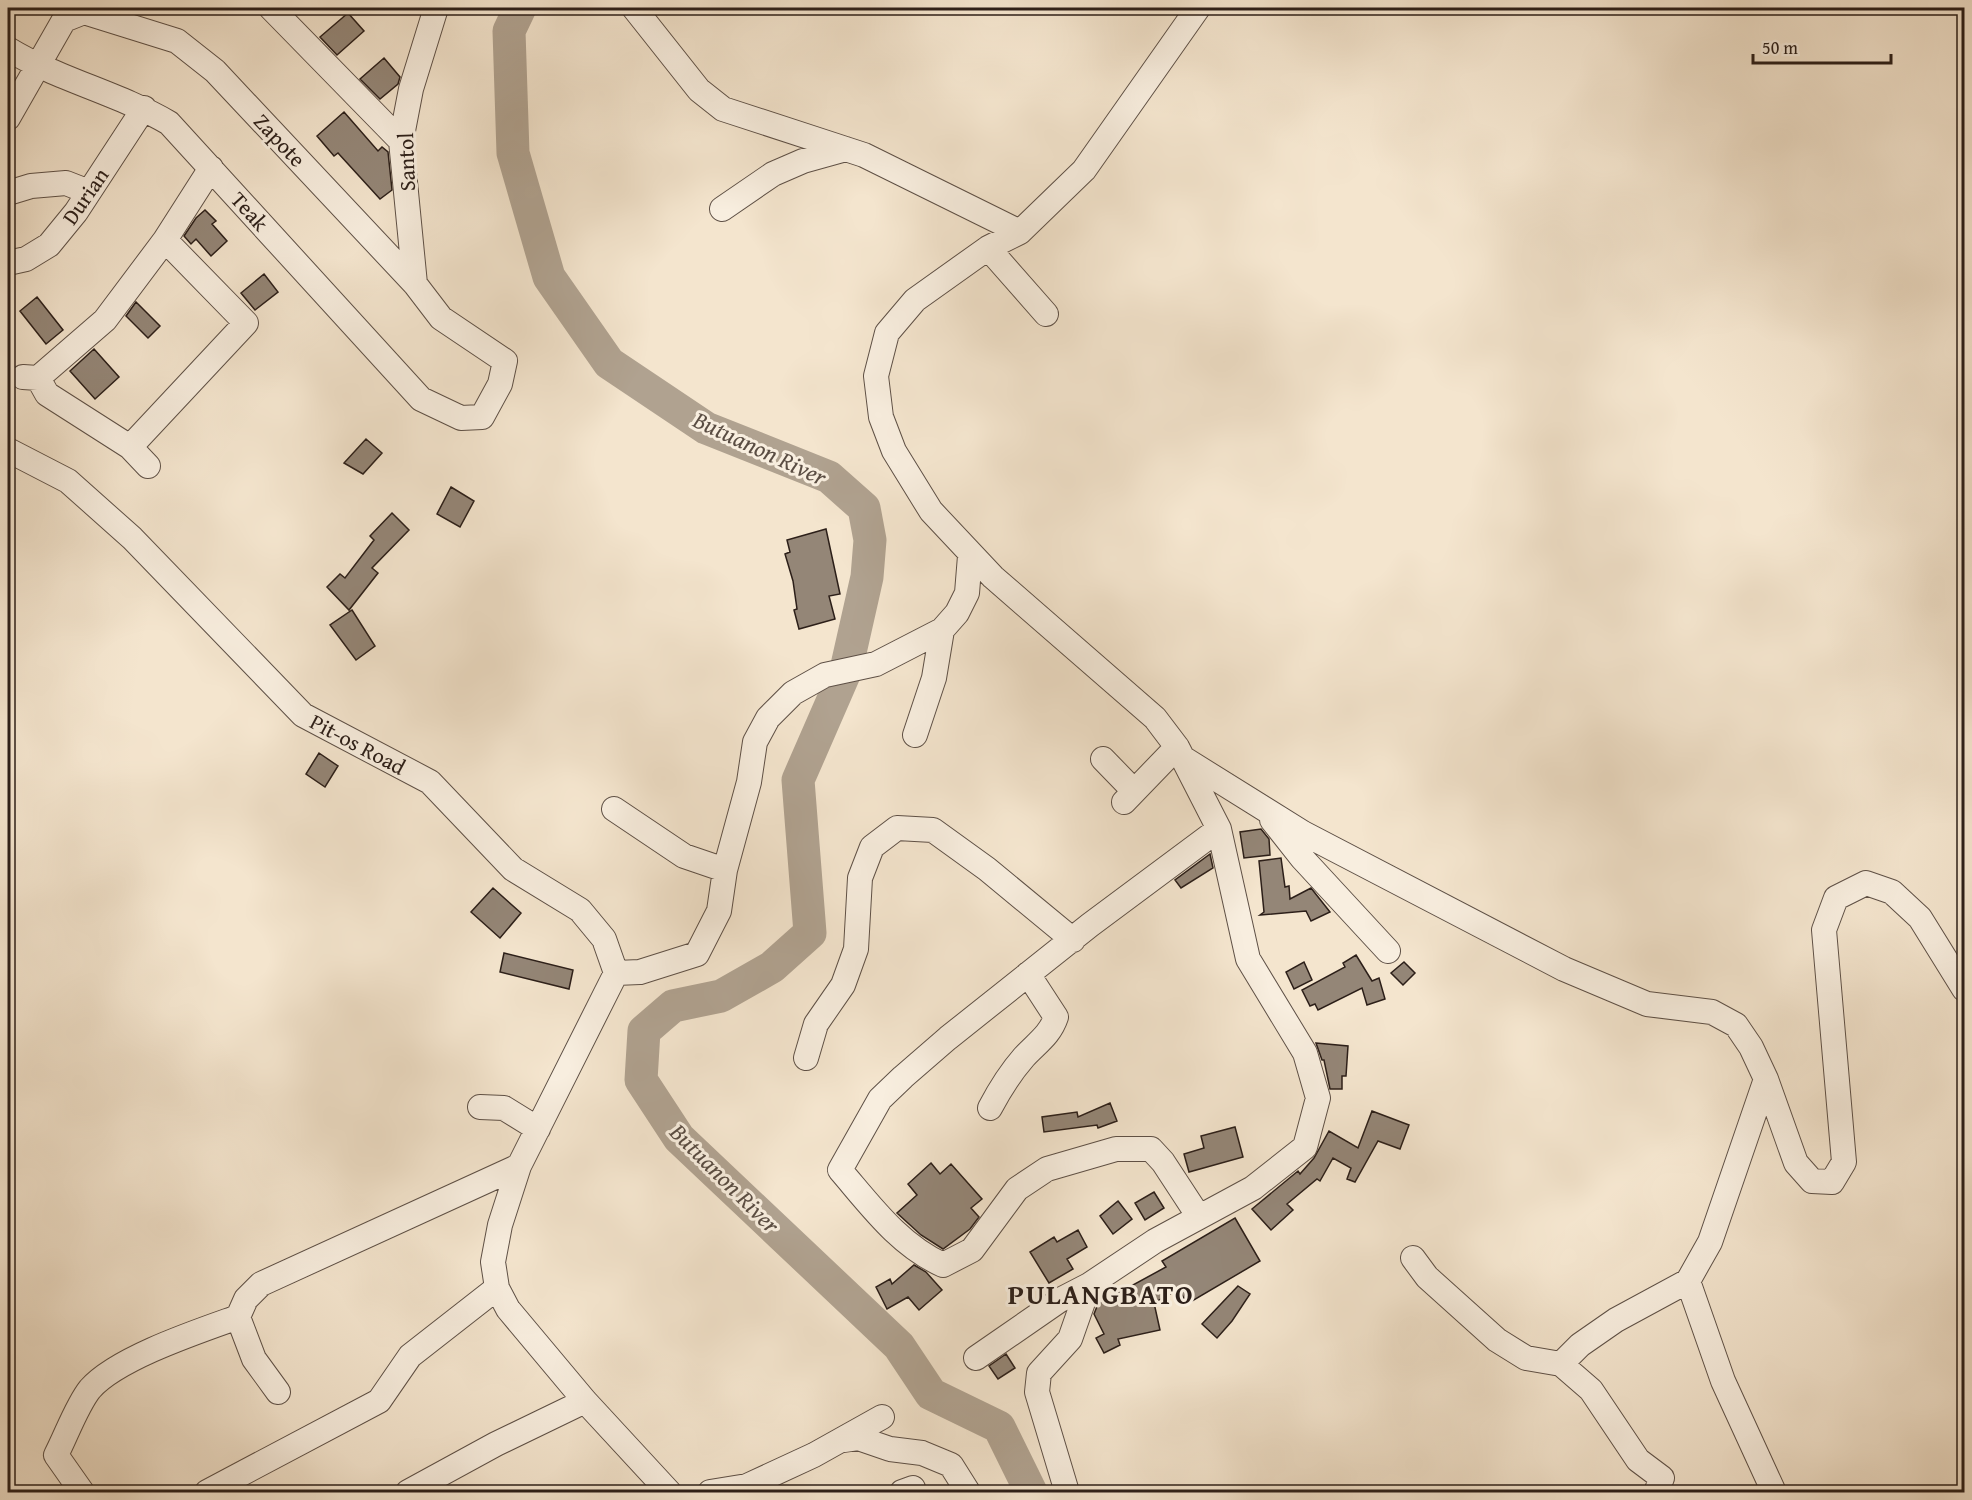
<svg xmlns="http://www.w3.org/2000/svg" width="1972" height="1500" font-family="'Gentium Book Plus',serif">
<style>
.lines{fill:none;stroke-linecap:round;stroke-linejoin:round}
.river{stroke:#b0a290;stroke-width:33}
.building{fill:#948677;stroke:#2c1f19;stroke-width:1.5}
.minor-casing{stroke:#5e5046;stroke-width:26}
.minor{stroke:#f8eedf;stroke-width:24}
.labels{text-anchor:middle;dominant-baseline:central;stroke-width:6;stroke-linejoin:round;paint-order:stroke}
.street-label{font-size:22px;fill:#2c1f19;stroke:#f8eedf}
.water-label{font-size:24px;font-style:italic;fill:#5a4d43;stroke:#f8eedf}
.district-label{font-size:28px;font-weight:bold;letter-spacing:1.5px;fill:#2c1f19;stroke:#f8eedf}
</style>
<rect width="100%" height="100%" fill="#f4e5ce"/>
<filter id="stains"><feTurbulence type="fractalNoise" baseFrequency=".00333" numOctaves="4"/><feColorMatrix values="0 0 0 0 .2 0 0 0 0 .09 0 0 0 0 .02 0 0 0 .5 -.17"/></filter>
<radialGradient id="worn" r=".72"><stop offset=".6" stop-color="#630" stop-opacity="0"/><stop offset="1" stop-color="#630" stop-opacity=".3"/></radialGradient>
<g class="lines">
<path class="river" d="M520,8l-11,23 4,122 36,124 60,86 97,65 123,49 35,31 6,32 -3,37 -21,93 -48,110 12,153 -38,34 -51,29 -48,10 -29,25 -3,49 38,58 220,208 32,48 68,33 32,65"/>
</g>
<path class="building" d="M348,13l16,18 -27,24 -17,-18z
M384,58l16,19 -2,7 -18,15 -20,-20z
M344,112l34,39 4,-4 6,5 4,38 -12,9 -42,-46 -4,3 -17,-20z
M205,210l11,11 -4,3 15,17 -16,15 -15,-17 -5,5 -7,-8 12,-18z
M264,274l14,18 -23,18 -14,-17z
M37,297l26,33 -17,14 -26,-33z
M136,302l24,24 -12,12 -22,-22z
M94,349l25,28 -24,22 -25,-28z
M366,439l16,14 -19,21 -19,-11z
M451,487l23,14 -14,26 -23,-13z
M392,513l17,17 -37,38 6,5 -29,37 -22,-23 13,-13 5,4 29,-38 -4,-4z
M826,529l14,65 -11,2 6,23 -36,10 -5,-19 3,-1 -4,-28 -8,-27 5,-2 -3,-12z
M352,610l23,36 -19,14 -26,-35z
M319,753l19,13 -13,21 -19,-13z
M1261,829l8,10 1,16 -26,3 -4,-26z
M1210,854l3,14 -32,20 -6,-8z
M1281,858l4,29 4,-1 1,13 21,-11 19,24 -19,9 -5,-10 -46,4 4,-3 -5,-51z
M493,888l28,25 -21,25 -29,-26z
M504,953l69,17 -4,19 -69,-17z
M1356,955l16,26 7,-3 6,21 -18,6 -5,-17 -44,22 -3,-6 -5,2 -8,-16 43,-23 -2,-4z
M1304,962l8,18 -18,9 -8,-17z
M1404,962l11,11 -12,12 -12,-12z
M1316,1043l32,3 -2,30h-4v13h-12l-6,-29h-2z
M1110,1103l7,18 -19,7 -1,-3 -53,7 -2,-15 35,-5 1,5z
M1372,1111l37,14 -9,24 -22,-8 -23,41 -8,-3 4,-11 -18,-10 -13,23 -3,-2 -30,25 6,6 -22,20 -19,-21 46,-38 2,3 14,-16 15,-27 29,17z
M1235,1127l8,30 -54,15 -5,-18 20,-6 -3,-12z
M931,1163l9,11 11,-10 31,35 -11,9 8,9 -9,12 -27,20 -22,-14 -24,-22 20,-18 -9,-11z
M1154,1192l10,16 -19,12 -10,-17z
M1118,1201l14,18 -19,15 -13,-18z
M1235,1218l25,43 -73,43 -8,-15 -25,14 6,27 -42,9 2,6 -16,8 -8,-15 8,-4 -10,-20 4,-10 68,-37 -4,-6z
M1078,1230l9,17 -20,12 6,10 -24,14 -19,-31 24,-15 3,5z
M914,1265l12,7 16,18 -23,20 -11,-13 -21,12 -11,-22 14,-8 2,5z
M1238,1286l12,8 -18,27 -15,17 -15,-14z
M1006,1354l9,14 -17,11 -9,-13z"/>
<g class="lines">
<g class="minor-casing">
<path id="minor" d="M271,8l130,133
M634,8l65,82 24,19 141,46 156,77
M8,49c51,31 110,44 161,74l252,276 40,19 21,-1 18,-33 5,-23 -64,-43 -26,-34 -200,-213 -38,-30 -93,-29 -20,8 -56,98
M8,193l23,-7 35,-3 23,9
M722,209l51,-35 30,-13 43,-12
M988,248l58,66
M8,263l18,-4 23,-14 27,-33 68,-104
M415,284l-14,-143 10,-52 25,-81
M23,377l15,1 9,16 83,53 18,19
M38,378l67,-58 60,-80 46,-72
M130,447l116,-124 -81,-83
M8,450l60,31 64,57 171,177 127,67 83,87 67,41 24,29 12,34
M915,735l19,-57 8,-48
M1103,759l31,32
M1186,760l117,73 261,136 83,35 65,8 24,13 15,22 15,32 30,84 16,18 20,1 12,-20 -20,-232 12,-32 30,-15 26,9 28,26 44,71
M1124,802l53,-55
M614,809l70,47 41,14
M1272,820l30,38 86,93
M616,973l24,-1 57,-18 22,-43 6,-41 24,-88 6,-40 13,-24 25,-25 32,-18 51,-11 66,-34 15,-17 10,-20 3,-37
M616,973l-97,193 -19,59 -7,37 4,26 11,21 77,92 84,91
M806,1058l10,-34 27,-39 13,-36 4,-71 12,-31 25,-19 36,2 54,39 86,71
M480,1107l24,1 34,21
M990,1108c10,-19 20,-35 34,-51 13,-14 26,-22 32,-40l-28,-43
M1199,1217l-36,-55 -12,-13h-35l-69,20 -30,20 -45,61 -29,15c-44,-20 -72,-59 -103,-95l40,-71 23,-22 45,-39 142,-113 129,-96
M1413,1258l14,19 70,63 29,18 35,6 30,26 47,70 24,18 -6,14
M1688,1281l35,100 50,109
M976,1358l84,-58 29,-15 66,-44 98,-53 52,-41 13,-49 -13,-45 -57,-94 -29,-130 -42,-82 -22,-29 -162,-141 -62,-66 -37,-60 -13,-34 -5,-41 11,-43 28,-33 73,-52 32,-16 64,-62 114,-162
M1561,1364l19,-19 36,-25 72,-39 22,-39 56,-163
M278,1392l-24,-33 -16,-42 8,-18 15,-15 258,-118
M844,1440l14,-2 32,11 32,4 29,12 17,27
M82,1492l-26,-37c10,-19 21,-50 34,-66 27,-31 109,-58 148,-72
M207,1492l172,-91 31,-45 87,-68
M408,1492l88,-48 89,-43
M710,1492l37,-6 67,-31 68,-38
M902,1492l11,-4
M1067,1492l-30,-100 2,-19 31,-34 19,-54"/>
</g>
<use href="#minor" class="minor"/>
</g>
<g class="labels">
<g class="street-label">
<text transform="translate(280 140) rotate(47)">Zapote</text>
<text transform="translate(406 162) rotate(-92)">Santol</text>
<text transform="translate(85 196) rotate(-55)">Durian</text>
<text transform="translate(250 211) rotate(48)">Teak</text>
<text transform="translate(358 744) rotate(28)">Pit-os Road</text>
</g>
<g class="water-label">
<text transform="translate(760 448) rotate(25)">Butuanon River</text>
<text transform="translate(725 1178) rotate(45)">Butuanon River</text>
</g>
<g class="district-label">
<text x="1101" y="1293">PULANGBATO</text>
</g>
</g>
<rect width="1972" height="1500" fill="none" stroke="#f4e5ce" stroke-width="30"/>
<rect x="9" y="9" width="1954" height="1482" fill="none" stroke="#2c1f19" stroke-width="3"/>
<rect x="15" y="15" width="1942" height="1470" fill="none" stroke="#2c1f19" stroke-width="1.5"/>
<path d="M1753 54v9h138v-9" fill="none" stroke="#2c1f19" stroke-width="3"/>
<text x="1762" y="54" font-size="18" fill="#2c1f19" stroke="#f8eedf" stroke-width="4.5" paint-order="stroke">50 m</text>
<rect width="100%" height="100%" filter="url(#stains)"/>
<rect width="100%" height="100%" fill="url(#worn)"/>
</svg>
